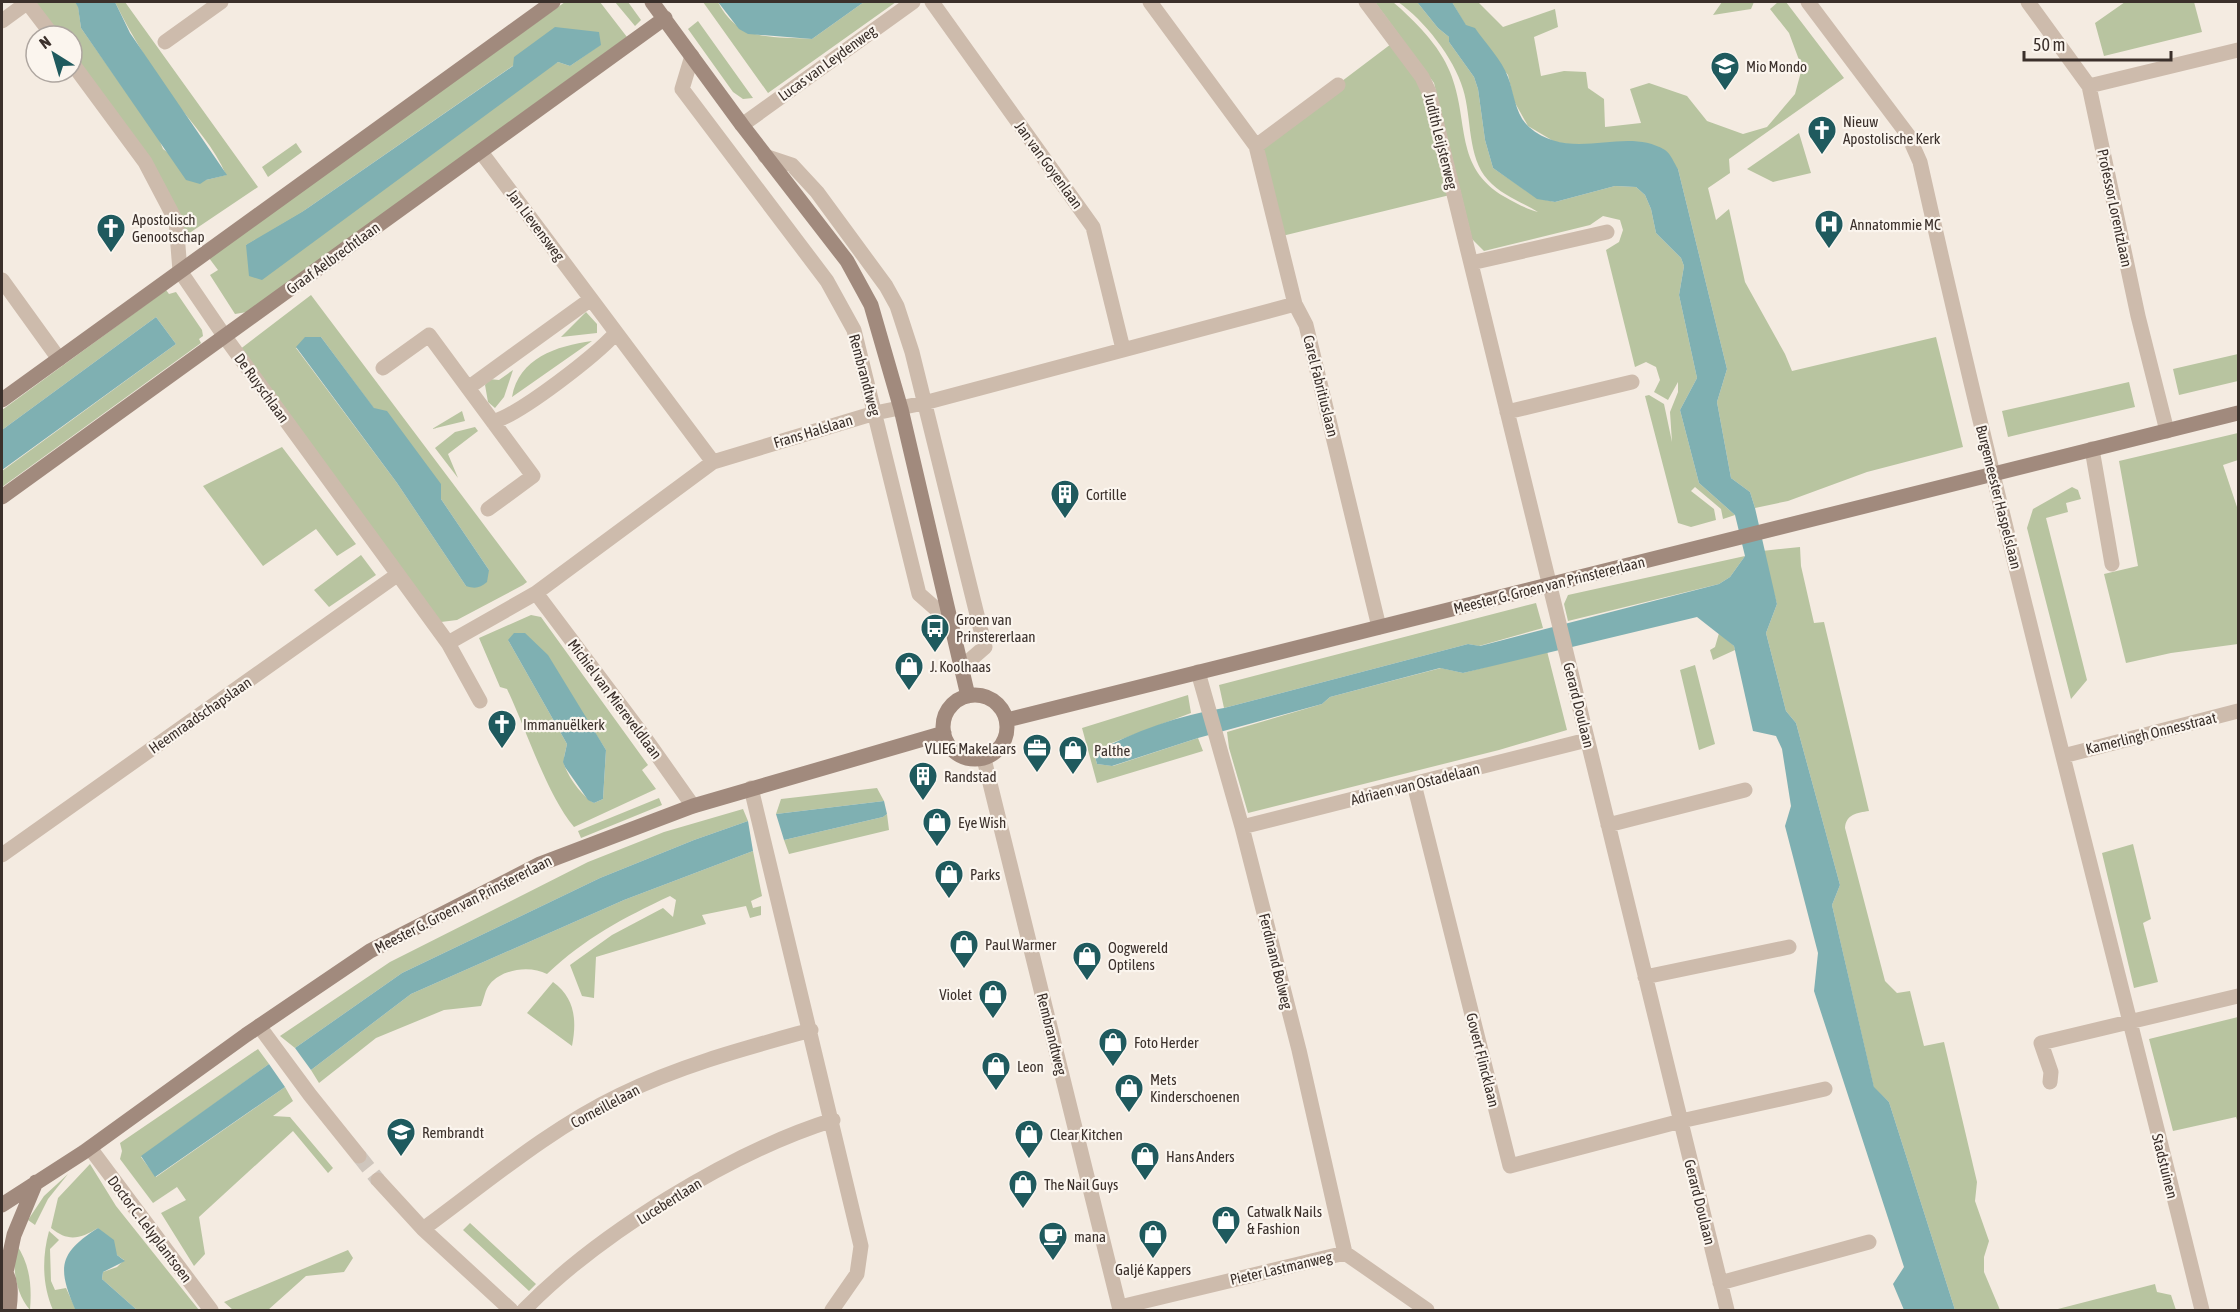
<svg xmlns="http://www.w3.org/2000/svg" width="2240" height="1312" font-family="'Asap Condensed',sans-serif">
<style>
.green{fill:#b8c4a0;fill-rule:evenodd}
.water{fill:#7fb0b2}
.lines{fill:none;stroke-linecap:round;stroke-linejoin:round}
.street-tunnel{stroke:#cfc6bd;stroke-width:15;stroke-dasharray:15 8;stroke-linecap:butt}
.street{stroke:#cdbbac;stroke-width:15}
.secondary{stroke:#a18a7d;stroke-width:15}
.labels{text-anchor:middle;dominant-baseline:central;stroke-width:4.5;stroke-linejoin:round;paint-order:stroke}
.street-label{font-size:15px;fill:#3b302b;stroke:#fbf5ee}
.poi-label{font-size:15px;fill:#3b302b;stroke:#fbf5ee;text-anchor:start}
</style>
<rect width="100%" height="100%" fill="#f4ebe1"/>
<path class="green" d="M32,2h43l3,4 3,22 78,111 4,10 43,31 20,-5c-11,-27 -33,-50 -50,-73 -23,-32 -44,-65 -61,-100h10l133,185 -70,47 -9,-7 -107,-170v-21h-15z
M565,2h35l27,35 -380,275 -12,2 -25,-39 8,-5 -9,-12zM600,45l-30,21 -12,-4 -312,183 56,-33 212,-147v-8z
M615,2h13l13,18 -6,6z
M703,2h15c21,41 54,34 94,37l52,-37h32l-128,91z
M1375,2h18c21,18 47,44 57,70 20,49 3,95 55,125 11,6 21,12 33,15 -16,-10 -37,-17 -50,-32 -21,-23 -16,-62 -25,-91 -9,-31 -39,-69 -65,-87h19l21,26 11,9v5l25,35 4,12 7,51 8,28 44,30 18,4 60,-16 21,1 9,8 6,14 5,24 25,25 3,8 -5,29 18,83 -17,32 19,73 36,32 -12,4 -2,-10 -26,-22 -4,4 23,18 2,11 -25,7 -13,-4 -33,-127 4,-1 15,9 8,38 -2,-30 8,-20v-10l-10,18 -14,-8 6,-12 -4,-13 -10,-5 -11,5 -29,-117 13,-8 4,-12 -3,-10 -17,-4 -13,9 -106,26 -12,-12 -38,-156z
M1452,2h26l25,25 52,-18 3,18 -24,10 7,39 23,-5 22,1 2,16 16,11 1,28 36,-4 -11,-34 19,-6 38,13 20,25 36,13 24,-7 28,-33 7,-26 -13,-35 -19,-24 8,-7h8l58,76 -115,81 1,14 -22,15 8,32 13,-11 16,73 40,72 7,17 144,-34 27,110 -96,25 -79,29 -33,7 -5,-16 -19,-14 -14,-76 10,-33 -49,-200 -29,-25 -70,2 -24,-4 -27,-16 -14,-25 -6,-26 -42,-49z
M1722,2h32l-3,7 -38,6z
M2125,2h69l8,30 -98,24 -9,-33z
M698,21l55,77 -10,1 -10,-7 -45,-63z
M1395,41l27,36 32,117 -176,43 -22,-91z
M1799,133l12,40 -38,9 -26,-13z
M296,143l6,9 -34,25 -6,-10z
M166,290l3,4 7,-2 26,38 1,6 -4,3 2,4 -199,144v-16l174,-127 -20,-27 -154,113v-20z
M311,295l216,287 -4,3 -66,35 -16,2 -202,-272zM321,337l120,162 48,71 -23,16 -69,-103 -101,-135z
M586,312l11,12v9l-36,4z
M592,341l-80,56c7,-39 44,-51 80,-56z
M2238,354v27l-59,14 -6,-26z
M513,370l-9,27 -9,11 -7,-6 -3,-17 4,-6 10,1z
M2129,382l6,25 -127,30 -6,-26z
M462,411l3,10 -33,8z
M475,427l3,4 -30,23 10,24 -23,-30 20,-16z
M2238,433v27l-15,5 15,45v134l-67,9 -45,10 -22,-89 34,-8 -19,-105z
M282,447l74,97 -19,12 -21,-27 -53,37 -60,-80z
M2072,487l6,3 3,9 -15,4 2,9 -22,6 41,162 -16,19 -44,-171 6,-19z
M1800,547l1,19 13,57 10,-1 45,189c-12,2 -23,3 -24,17l40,153 12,12 13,-2 14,55 20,-4 33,140 -2,19 14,40 -5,16v15l16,38h-45l-66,-208 -15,-14 -42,-183 8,-20 -44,-162 -10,-12 -20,-78 11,-29 -15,-53z
M361,555l15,20 -47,32 -15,-17z
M1745,556l-15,21 -11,7 -151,37 -4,-17 4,-9z
M1536,603l7,25 -64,18 -11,-2 -244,64 -5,-23z
M531,615l10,2 107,148 -6,5 14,19 -82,38c-27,-32 -48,-98 -67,-138l-7,-2 -21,-49zM508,640l84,88 14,22 -3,49 -9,4c-12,-7 -26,-26 -30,-39 -1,-6 2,-14 3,-20z
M1719,633l15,13 1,4 -22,10 -3,-10 5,-3z
M1547,651l20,79 -68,20 -251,63 -19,-65 -2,-16 95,-28 8,-7 111,-29 22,5z
M1695,665l20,79 -16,6 -19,-80z
M1188,695l3,18 -82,31 -15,9 3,11 16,2 85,-28 5,13 -106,32 -15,-55z
M877,788l7,13 -108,13 5,-15z
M659,798l3,7 -81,33 -3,-7z
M743,809l5,12 -54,19 -94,38 -198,95 -107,75 -15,-12 110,-74 198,-100 76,-30z
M887,814l2,16 -100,24 -5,-14 99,-23z
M2133,844l18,75 -8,4 15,59 -24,6 -32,-135z
M753,851l9,45 -11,5 2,7 8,-2v9l-11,3 -4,-12 -44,9 4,9 -110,33 -2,41 -12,-2 -12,-31 42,-30 51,-27 10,9 3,-17 -6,-4c-47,22 -85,42 -123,78 -17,-9 -45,-5 -57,10 -5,5 -6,16 -9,22l-37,4 -68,28 -57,45 -8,-13 100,-76 213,-94z
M553,982c22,16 24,38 19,64l-45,-33z
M2238,1017v106l-2,-6 -63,14 -24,-92z
M258,1049l11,15 -128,93 15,20 129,-90 8,14 -20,15 17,1 43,51 -5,5 -35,-42 -94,86 6,37 -11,12 -33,-53 25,-13 -9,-13 -24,16 -33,-44 2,-8 -2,-8z
M90,1164l26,42 83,104h-62l-35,-31 1,-7 14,-5 7,-7 -7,-5 -19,-27c-18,11 -30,14 -47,0l7,-30z
M68,1174l-20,25 -13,26 -7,-5 16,-24z
M470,1223l66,61 -7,7 -66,-61z
M49,1231l10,9 -9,9 1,32 4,9 11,-2 10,22h-23c-11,-25 -11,-53 -4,-79z
M16,1244c14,20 16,42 14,66 -15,-17 -18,-44 -14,-66z
M348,1250l5,8 -9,14 -38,4 -38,34h-35l-9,-8z
M2155,1284l2,8 14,3 5,15h-122z"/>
<path class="water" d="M75,2h40l15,31 97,142 -21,5 -6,4 -14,-4 -105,-152 -3,-21z
M718,2h146l-52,37 -64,-5 -9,-5z
M1417,2h35l14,23 9,3c10,15 27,32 33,49 6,15 7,38 21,50 43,37 95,-2 136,23 6,4 9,13 13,19l49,200 -10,33 14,76 19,14 5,16 22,96 -11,29 20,78 10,12 44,162 -8,20 42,182 15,15 66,208h-51l-11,-26 11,-17 -90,-276 4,-38 -33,-127 6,-20 -9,-57 -6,-13 -23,-5 -19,-85 -37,-29 -234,56 -23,-5 -110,29 -8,7 -124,34 -86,28 -15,-2 -3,-11c40,-22 86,-38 130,-45l244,-64 12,2 239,-62 11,-7 15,-21 -10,-41 -36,-32 -19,-73 17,-32 -18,-83 5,-29 -3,-8 -25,-25 -5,-24 -6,-14 -9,-8 -21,-1 -60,16 -18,-3 -44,-31 -8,-28 -7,-51 -4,-12 -25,-35v-5l-11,-9z
M555,27l44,5 2,13 -31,21 -12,-4 -296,218 -13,-4 -3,-31 56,-33 211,-146 1,-9z
M156,317l20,27 -174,126v-40z
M305,337h16l53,71 13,3 54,73v15l48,71 -2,12c-7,6 -12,7 -21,4l-69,-103 -101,-136z
M514,633h11l23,22 58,95 -3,49 -9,4 -6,-3 -23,-33 -2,-5 4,-18 -59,-104z
M884,801l3,13 -4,3 -99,23 -8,-26z
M748,821l5,30 -129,49 -213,94 -100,76 -16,-22 107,-75 198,-95 94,-38z
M269,1064l16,23 -130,90 -14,-21z
M98,1228l16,12 3,15 8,6 -22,11 -1,7 35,31 -62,-1c-18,-42 -16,-56 23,-81z"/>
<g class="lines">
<path class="street-tunnel" d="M359,1156l19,24"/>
<path class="street" d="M27,2l26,34
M932,2l161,225 30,122
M1150,2l106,144 39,158 11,21 73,302
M1366,2l56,75 7,15 298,1218
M1808,2l100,133 12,27c86,385 188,765 282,1148
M2028,2l61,84 49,230 29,115
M2,21l26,-19
M165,42l56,-40
M692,56l-10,33 145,192 27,49 65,264 32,28
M72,63l73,99 31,59 4,50 45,66 223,306 32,58
M2089,86l149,-36
M742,125l171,-123
M1256,146l82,-61
M481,152l232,310
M765,156l27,9 25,27 69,94 11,20 15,46 73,295 -23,20
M1471,263l136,-31
M2,280l57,79
M383,368l46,-33 104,141 -45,33
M468,388l123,-89
M1507,412l125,-30
M493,422c29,-9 102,-66 123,-89
M2092,449l20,115
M536,593l109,145 48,68
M448,643l88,-50 177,-131 162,-49 49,-10 371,-99
M1198,672l44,155 57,223 46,203
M2063,756l175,-45
M984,759l136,551
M1414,784l96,382 171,-45 144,-32
M751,788l110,458 -4,28 -25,36
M1608,825l137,-35
M1242,827l345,-87
M2,855l395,-280
M1645,977l144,-30
M259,1026l51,69 49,61
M2050,1082l1,-10 -10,-29 197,-47
M90,1148l121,162
M378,1180l45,49 88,81
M423,1229c63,-46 126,-100 197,-134 61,-30 126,-47 191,-65
M1720,1283l149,-41
M1120,1307l225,-54 82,57
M524,1310c74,-76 207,-158 309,-190"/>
<path class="secondary" d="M652,2l90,123 105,136 24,44 30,104 67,287
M2,400l551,-398
M2,497l663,-479
M943 727a32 32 0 1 1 64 0a32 32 0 1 1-64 0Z
M1007,720l1231,-307
M2,1205l82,-53 162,-117 124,-84 170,-87 153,-58 251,-73
M2,1266c10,13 9,29 7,44
M6,1272l8,-37 22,-53"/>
</g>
<defs>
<g id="school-pin" transform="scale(1.5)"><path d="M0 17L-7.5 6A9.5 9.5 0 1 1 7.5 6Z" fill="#1f5a5e" stroke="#fbf5ee"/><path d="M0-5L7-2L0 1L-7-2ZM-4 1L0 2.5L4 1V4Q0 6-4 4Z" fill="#fff"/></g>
<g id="church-pin" transform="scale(1.5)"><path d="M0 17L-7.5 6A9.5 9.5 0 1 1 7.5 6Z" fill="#1f5a5e" stroke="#fbf5ee"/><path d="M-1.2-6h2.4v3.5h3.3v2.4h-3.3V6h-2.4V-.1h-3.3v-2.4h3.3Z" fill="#fff"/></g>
<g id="hospital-pin" transform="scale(1.5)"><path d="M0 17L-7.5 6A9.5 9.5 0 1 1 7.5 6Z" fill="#1f5a5e" stroke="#fbf5ee"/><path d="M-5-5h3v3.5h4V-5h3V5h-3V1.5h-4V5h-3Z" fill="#fff"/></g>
<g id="building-pin" transform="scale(1.5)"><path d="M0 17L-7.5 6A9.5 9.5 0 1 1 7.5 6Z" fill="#1f5a5e" stroke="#fbf5ee"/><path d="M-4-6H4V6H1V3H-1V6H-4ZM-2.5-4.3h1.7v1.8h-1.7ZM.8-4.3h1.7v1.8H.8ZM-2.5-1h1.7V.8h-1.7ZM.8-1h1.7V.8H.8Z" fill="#fff"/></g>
<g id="bus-pin" transform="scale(1.5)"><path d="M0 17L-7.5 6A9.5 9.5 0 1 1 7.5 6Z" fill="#1f5a5e" stroke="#fbf5ee"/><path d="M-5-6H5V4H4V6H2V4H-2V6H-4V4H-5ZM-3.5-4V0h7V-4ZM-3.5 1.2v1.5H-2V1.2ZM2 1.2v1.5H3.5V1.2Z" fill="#fff"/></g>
<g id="shop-pin" transform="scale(1.5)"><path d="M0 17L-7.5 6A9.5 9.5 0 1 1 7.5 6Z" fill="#1f5a5e" stroke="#fbf5ee"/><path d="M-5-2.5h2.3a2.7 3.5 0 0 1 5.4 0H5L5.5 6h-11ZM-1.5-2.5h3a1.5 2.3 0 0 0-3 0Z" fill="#fff"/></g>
<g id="office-pin" transform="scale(1.5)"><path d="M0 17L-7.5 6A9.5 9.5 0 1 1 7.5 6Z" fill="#1f5a5e" stroke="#fbf5ee"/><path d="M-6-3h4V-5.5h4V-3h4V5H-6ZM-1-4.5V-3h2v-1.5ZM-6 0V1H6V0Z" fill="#fff"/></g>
<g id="cafe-pin" transform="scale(1.5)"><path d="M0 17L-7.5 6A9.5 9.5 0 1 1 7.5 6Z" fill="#1f5a5e" stroke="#fbf5ee"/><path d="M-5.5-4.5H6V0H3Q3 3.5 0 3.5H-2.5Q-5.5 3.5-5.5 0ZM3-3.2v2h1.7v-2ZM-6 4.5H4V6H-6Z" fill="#fff"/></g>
</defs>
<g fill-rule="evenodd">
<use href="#school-pin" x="1725" y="66"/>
<use href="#church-pin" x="1822" y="130"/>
<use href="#hospital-pin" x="1829" y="224"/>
<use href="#church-pin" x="111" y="228"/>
<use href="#building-pin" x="1065" y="494"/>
<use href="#bus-pin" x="935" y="628"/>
<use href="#shop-pin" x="909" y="666"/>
<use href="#church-pin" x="502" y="724"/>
<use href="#office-pin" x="1037" y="748"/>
<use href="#shop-pin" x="1073" y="750"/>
<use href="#building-pin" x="923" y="776"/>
<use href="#shop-pin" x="937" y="822"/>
<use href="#shop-pin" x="949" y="874"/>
<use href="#shop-pin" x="964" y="944"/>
<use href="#shop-pin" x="1087" y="956"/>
<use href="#shop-pin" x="993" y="994"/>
<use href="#shop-pin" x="1113" y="1042"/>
<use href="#shop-pin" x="996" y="1066"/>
<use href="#shop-pin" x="1129" y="1088"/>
<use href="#school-pin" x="401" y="1132"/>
<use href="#shop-pin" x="1029" y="1134"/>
<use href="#shop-pin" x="1145" y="1156"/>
<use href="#shop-pin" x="1023" y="1184"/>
<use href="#shop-pin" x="1226" y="1220"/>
<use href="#shop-pin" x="1153" y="1234"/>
<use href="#cafe-pin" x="1053" y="1236"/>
</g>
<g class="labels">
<g class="street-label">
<text transform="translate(827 63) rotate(-36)">Lucas van Leydenweg</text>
<text transform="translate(1441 141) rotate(76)">Judith Leijsterweg</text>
<text transform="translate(1049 165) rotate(54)">Jan van Goyenlaan</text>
<text transform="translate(2115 208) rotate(78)">Professor Lorentzlaan</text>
<text transform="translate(536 225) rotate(53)">Jan Lievensweg</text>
<text transform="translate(333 258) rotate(-36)">Graaf Aelbrechtlaan</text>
<text transform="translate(865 375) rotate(75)">Rembrandtweg</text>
<text transform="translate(1321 386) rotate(76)">Carel Fabritiuslaan</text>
<text transform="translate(262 388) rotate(54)">De Ruyschlaan</text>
<text transform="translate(813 431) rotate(-17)">Frans Halslaan</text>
<text transform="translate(1999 497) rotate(76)">Burgemeester Haspelslaan</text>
<text transform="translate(1549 585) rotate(-14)">Meester G. Groen van Prinstererlaan</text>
<text transform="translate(615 699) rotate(53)">Michiel van Miereveldlaan</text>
<text transform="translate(1579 705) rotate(76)">Gerard Doulaan</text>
<text transform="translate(200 715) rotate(-35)">Heemraadschapslaan</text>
<text transform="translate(2151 733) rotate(-14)">Kamerlingh Onnesstraat</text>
<text transform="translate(1415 784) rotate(-14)">Adriaen van Ostadelaan</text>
<text transform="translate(463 904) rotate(-27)">Meester G. Groen van Prinstererlaan</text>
<text transform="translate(1276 961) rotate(76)">Ferdinand Bolweg</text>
<text transform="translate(1052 1034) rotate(76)">Rembrandtweg</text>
<text transform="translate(1483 1060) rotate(76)">Govert Flincklaan</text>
<text transform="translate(605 1106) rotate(-28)">Corneillelaan</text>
<text transform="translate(2165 1166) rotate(76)">Stadstuinen</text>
<text transform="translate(669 1201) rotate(-32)">Lucebertlaan</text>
<text transform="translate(1700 1202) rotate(76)">Gerard Doulaan</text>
<text transform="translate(150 1229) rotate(53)">Doctor C. Lelyplantsoen</text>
<text transform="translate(1281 1268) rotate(-13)">Pieter Lastmanweg</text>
</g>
<g class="poi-label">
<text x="1746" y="66">Mio Mondo</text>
<text x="1843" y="121">Nieuw<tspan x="1843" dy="17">Apostolische Kerk</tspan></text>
<text x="132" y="219">Apostolisch<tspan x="132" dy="17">Genootschap</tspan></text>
<text x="1850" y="224">Annatommie MC</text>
<text x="1086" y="494">Cortille</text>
<text x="956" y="619">Groen van<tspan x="956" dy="17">Prinstererlaan</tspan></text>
<text x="930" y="666">J. Koolhaas</text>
<text x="523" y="724">Immanuëlkerk</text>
<text x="1016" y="748" text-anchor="end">VLIEG Makelaars</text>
<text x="1094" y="750">Palthe</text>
<text x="944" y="776">Randstad</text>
<text x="958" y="822">Eye Wish</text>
<text x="970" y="874">Parks</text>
<text x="985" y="944">Paul Warmer</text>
<text x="1108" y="947">Oogwereld<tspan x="1108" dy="17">Optilens</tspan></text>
<text x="972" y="994" text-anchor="end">Violet</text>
<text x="1134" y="1042">Foto Herder</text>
<text x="1017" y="1066">Leon</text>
<text x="1150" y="1079">Mets<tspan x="1150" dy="17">Kinderschoenen</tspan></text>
<text x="422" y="1132">Rembrandt</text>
<text x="1050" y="1134">Clear Kitchen</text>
<text x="1166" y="1156">Hans Anders</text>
<text x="1044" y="1184">The Nail Guys</text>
<text x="1247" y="1211">Catwalk Nails<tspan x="1247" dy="17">&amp; Fashion</tspan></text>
<text x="1074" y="1236">mana</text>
<text x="1153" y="1269" text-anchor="middle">Galjé Kappers</text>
</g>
</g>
<rect width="2240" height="1312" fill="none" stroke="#3b302b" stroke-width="6"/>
<g transform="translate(54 54) rotate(323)"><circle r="28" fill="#fbf5ee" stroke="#aea6a0" stroke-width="1.5"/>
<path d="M0-4.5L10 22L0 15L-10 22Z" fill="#1f5a5e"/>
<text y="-9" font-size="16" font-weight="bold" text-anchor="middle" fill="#3b302b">N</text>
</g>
<path d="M2024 51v9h147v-9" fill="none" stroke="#3b302b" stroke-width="3"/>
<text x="2033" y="51" font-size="18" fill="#3b302b" stroke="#fbf5ee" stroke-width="4.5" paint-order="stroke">50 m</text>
</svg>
